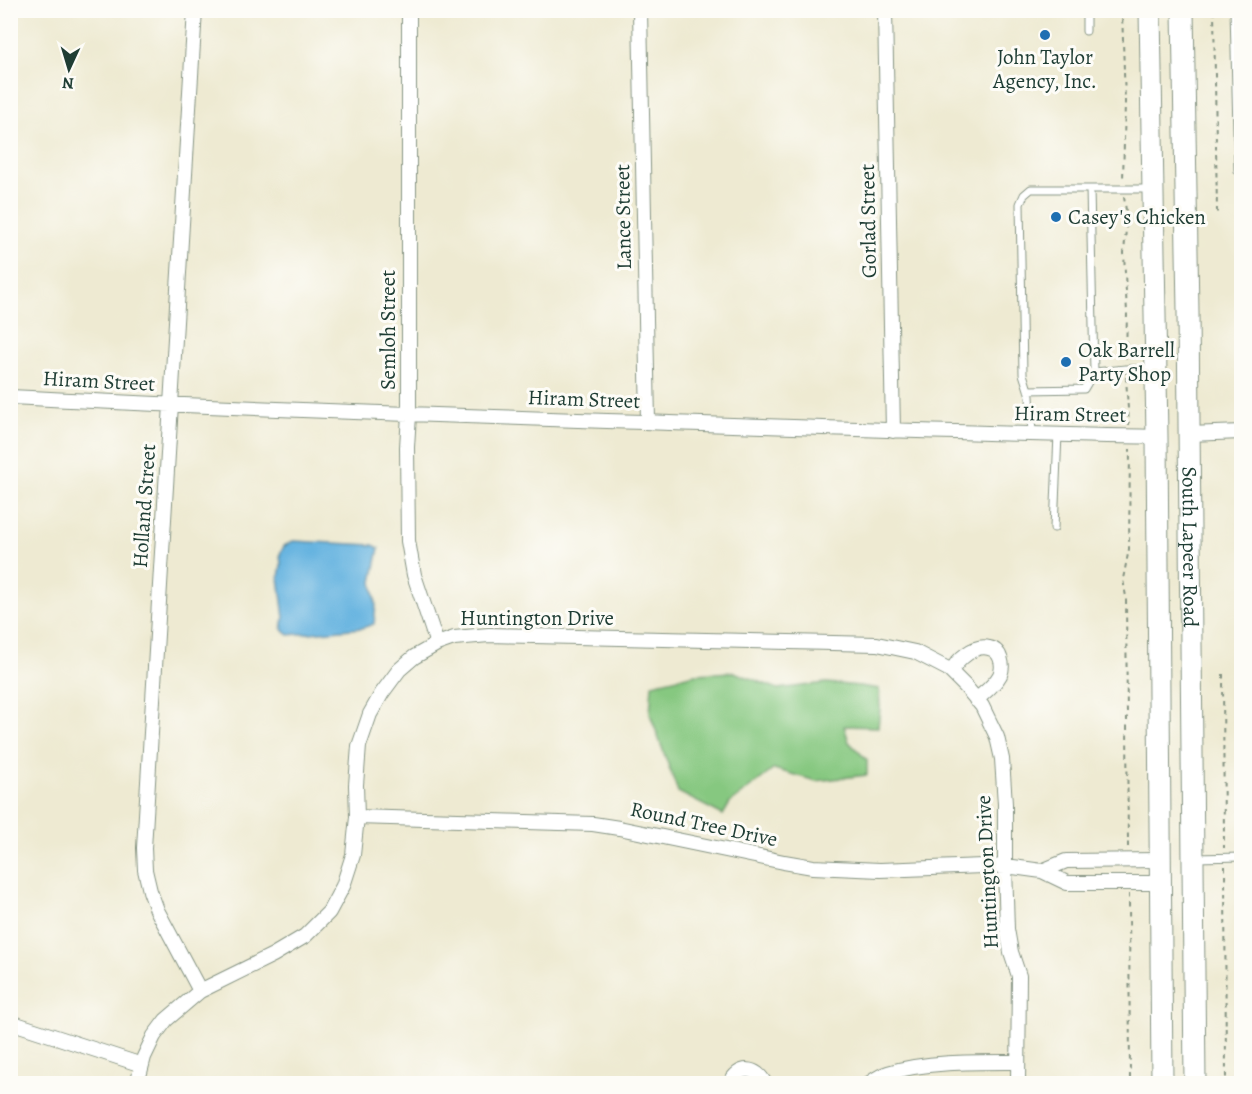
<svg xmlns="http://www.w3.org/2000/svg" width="1252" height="1094" font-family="Alegreya,serif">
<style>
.green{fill:#86c880;stroke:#52825a;stroke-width:1.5}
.water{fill:#66b4e0;stroke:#42788a;stroke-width:1.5}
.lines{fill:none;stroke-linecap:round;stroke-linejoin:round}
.service-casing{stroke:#869483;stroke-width:9}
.minor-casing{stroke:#869483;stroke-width:16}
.primary-casing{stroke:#869483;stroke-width:23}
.path{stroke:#869483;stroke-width:2;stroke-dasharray:4.5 4.5;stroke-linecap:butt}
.service{stroke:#fff;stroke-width:7}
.minor{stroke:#fff;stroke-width:14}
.primary{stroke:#fff;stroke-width:21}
.poi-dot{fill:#1f6fb2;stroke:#fdfcf7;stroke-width:2}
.labels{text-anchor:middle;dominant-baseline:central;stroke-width:6;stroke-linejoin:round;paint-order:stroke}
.poi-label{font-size:21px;fill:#1f3d34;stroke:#fdfcf7;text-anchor:start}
.street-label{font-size:21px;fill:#1f3d34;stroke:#fdfcf7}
</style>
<rect width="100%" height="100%" fill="#fdfcf7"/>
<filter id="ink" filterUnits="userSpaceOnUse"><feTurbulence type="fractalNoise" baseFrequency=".0167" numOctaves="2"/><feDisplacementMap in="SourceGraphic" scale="12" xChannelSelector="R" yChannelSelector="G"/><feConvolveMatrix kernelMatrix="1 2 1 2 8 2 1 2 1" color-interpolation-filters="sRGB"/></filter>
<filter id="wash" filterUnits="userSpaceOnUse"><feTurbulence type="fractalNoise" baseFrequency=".008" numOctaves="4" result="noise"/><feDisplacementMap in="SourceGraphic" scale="24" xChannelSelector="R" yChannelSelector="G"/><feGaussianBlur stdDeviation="1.35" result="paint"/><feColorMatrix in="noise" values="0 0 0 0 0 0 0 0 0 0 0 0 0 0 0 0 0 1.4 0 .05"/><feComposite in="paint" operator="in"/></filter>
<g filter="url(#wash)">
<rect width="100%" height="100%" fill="#eeead2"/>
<path class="green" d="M734,672l44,17 48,-6 34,3 19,3 1,19 -2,19 -34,-1 5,16 18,18v15l-51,6 -42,-12 -44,34 -7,12 -45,-23 -28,-78 2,-30 43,-10z"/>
<path class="water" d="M293,541l80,4 6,3 -7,34 4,22 -2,20 -12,4 -73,7 -7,-6 2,-11 -5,-41 2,-12 -1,-11 4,-8z"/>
</g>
<g filter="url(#ink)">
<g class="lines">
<g class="service-casing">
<path id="service" d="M1086,10v21
M1234,10l4,161 4,3
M1090,189l4,183
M1028,390l56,-1 10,-17 32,-3h27
M1032,434l-2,-38 -7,-22 -3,-170 4,-9 7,-6h120
M1054,528l4,-94
M1196,858l46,-1"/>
</g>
<g class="minor-casing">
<path id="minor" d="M195,10l-51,838 1,22 5,21 7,19 43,81
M409,10v405l-2,32 1,94 6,34 23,69
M640,10l8,412
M885,10l8,421
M10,397c212,11 423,18 634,25 171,6 342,12 513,15
M1189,434l53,-2
M951,672c6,-12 23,-28 38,-24 12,2 15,18 11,27 -6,11 -15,17 -24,25
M357,817l236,7 26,4 165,34 29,5 67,3 103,-4 30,1 29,4 25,12h94
M1042,871l24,-10 94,-1
M10,1022l132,43
M137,1084l7,-27 10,-21 12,-16 34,-29 73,-36 32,-19 24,-24 14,-26 10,-31 4,-38 -1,-32 3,-39 11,-32 12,-21 17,-23 15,-13 23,-13 17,-6 35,-3 388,9 38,8 33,17 17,17 17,20 15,31 5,22 3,45v63l2,62 4,23 8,24 -1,108
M730,1084c8,-19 27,-18 35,0
M868,1084c6,-4 13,-9 20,-11 39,-12 90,-11 130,-11"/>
</g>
<g class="primary-casing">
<g id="primary">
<path d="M1150,10l7,427 5,647"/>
<path id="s1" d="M1183,10l5,302 7,772"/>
</g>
</g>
<path class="path" d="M1122,10l3,92 -2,78
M1214,10l3,203
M1124,197l3,20 -3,36 3,60 -1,46
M1126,377l3,48
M1223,674l1,174
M1128,847l-2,-250 -3,-18 6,-30 1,-100
M1225,866l1,218
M1129,894l1,190"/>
<use href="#service" class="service"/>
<use href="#minor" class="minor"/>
<use href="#primary" class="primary"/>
</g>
</g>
<g class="poi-dot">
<circle cx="1045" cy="35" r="6"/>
<circle cx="1056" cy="217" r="6"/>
<circle cx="1066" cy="362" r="6"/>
</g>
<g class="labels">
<g class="poi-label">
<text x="1045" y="57" text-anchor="middle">John Taylor<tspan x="1045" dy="24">Agency, Inc.</tspan></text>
<text x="1068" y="217">Casey's Chicken</text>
<text x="1078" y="350">Oak Barrell<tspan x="1078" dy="24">Party Shop</tspan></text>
</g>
<g class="street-label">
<text transform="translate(623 217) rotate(-91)">Lance Street</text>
<text transform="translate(868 221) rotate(-91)">Gorlad Street</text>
<text transform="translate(388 330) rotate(-90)">Semloh Street</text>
<text transform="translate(99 381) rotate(3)">Hiram Street</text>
<text transform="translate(584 399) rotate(2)">Hiram Street</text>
<text transform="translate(1070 414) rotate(1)">Hiram Street</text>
<text transform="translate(144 506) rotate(-86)">Holland Street</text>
<text stroke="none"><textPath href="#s1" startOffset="537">South Lapeer Road</textPath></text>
<text x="537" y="618">Huntington Drive</text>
<text transform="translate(704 824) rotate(12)">Round Tree Drive</text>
<text transform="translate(987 872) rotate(-93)">Huntington Drive</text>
</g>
</g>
<rect width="1252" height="1094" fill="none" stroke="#fdfcf7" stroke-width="36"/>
<g transform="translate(69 69) rotate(184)" stroke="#fdfcf7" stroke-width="4.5" paint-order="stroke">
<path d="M0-4.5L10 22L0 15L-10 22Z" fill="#1f3d34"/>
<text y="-9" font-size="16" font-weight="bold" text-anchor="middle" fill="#1f3d34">N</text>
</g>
</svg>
